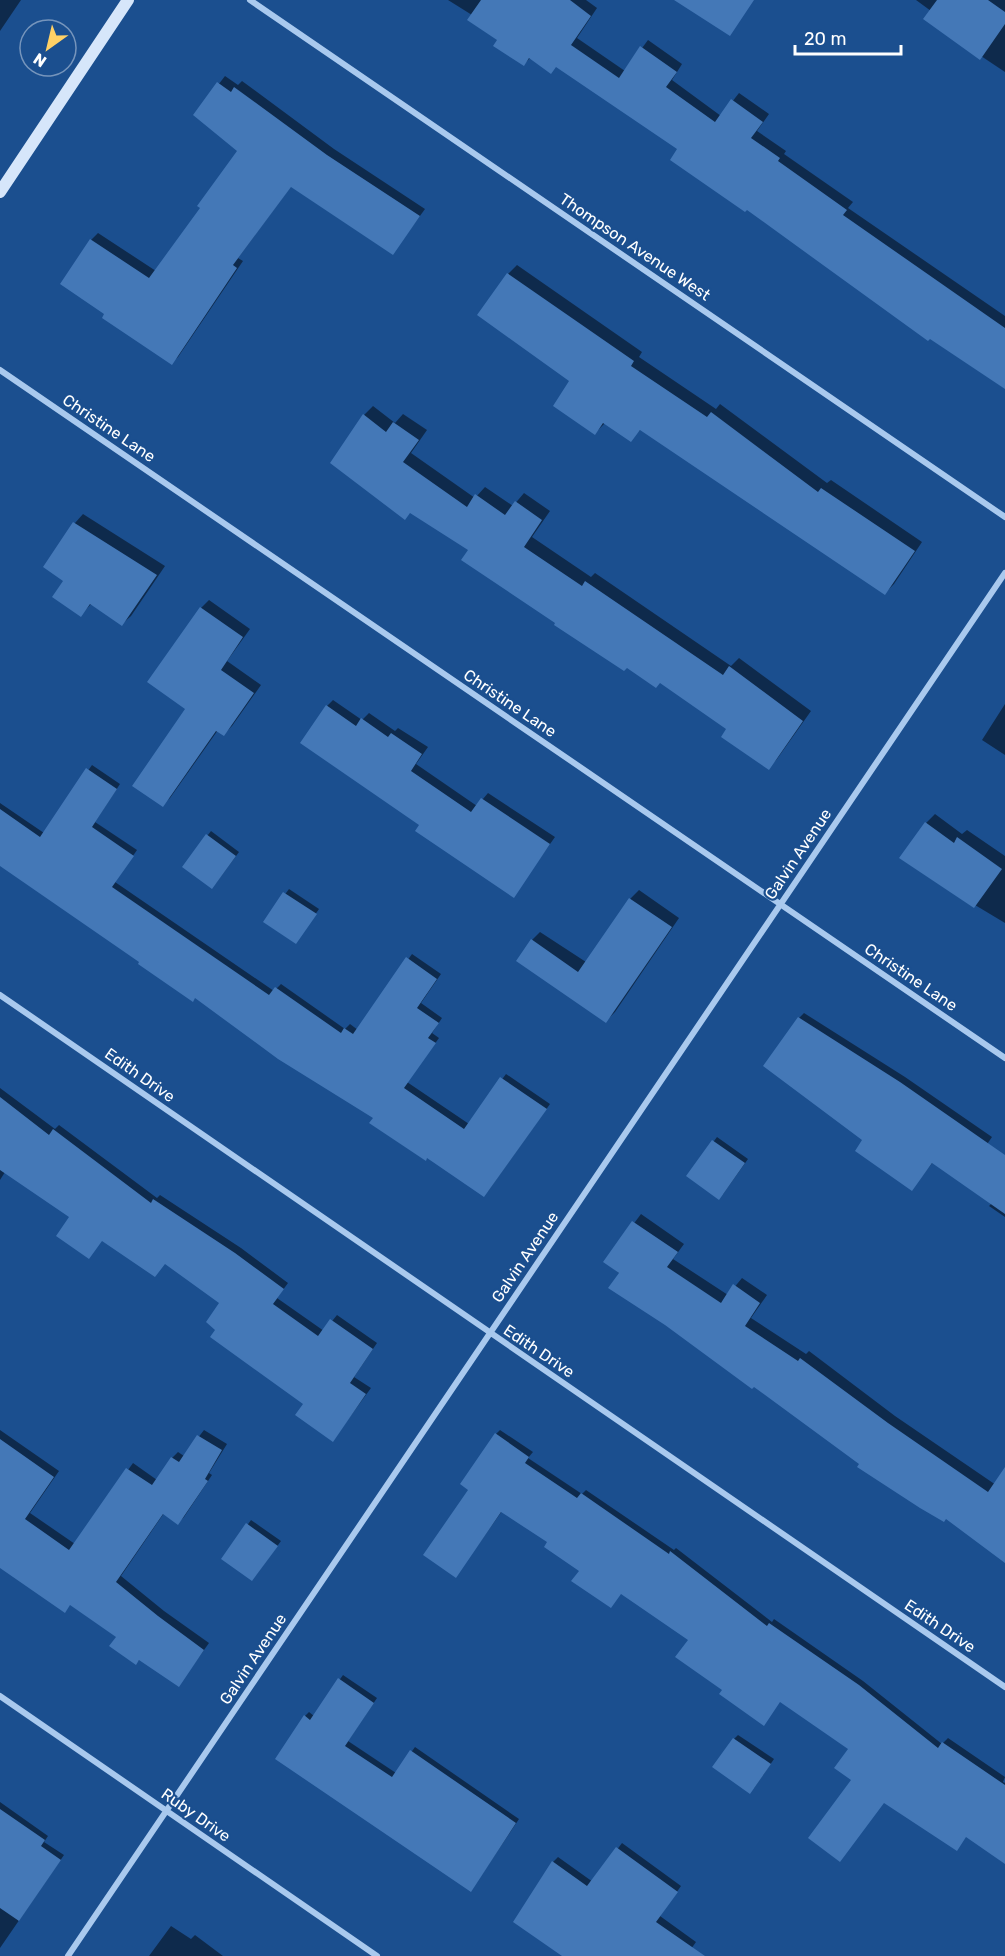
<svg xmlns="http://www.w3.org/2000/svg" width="1005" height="1956" font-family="Rubik,sans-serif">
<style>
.shadow{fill:#0007}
.building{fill:#4478b7}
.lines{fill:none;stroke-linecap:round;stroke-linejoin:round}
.street{stroke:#a9c9ee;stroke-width:6}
.secondary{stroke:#d6e6fa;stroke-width:12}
.labels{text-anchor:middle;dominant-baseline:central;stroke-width:4.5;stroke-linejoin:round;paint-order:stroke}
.street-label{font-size:16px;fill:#fff;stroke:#1b4f8f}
</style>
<rect width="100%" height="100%" fill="#1b4f8f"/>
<path class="shadow" d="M0,0h21l-21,31z
M448,0h138l11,8 -20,30 48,33 23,-31 34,24 -10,16 49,36 18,-23 30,21 -12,17 29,20 -2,3 69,48 -5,6 157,108v72l-326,-239 -122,-83 -27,-8 -6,6 -52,-49z
M916,0h89v72l-24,-16 -50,-45z
M225,76l13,9 4,-4 92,68 91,60 -32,44 -101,-68 -54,73 5,3 -65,96 -7,6 -65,-49 -15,-74 7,-7 58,38 46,-63 38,-57 -45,-36z
M517,265l125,87 -3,5 77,52 4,-5 107,79 4,-3 91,62 -28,42 -9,9 -244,-164 -10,11 -26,-17 -10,10 -24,-52 -63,-107z
M373,406l22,17 8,-9 24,16 -16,23 64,45 10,-11 28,19 11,-13 26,18 -18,26 59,40 4,-4 136,93 8,-8 72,53 -34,48 -9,9 -40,-39 -67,-47 -104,-59 -87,-73 -138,-88 32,-47z
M83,514l82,52 -34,50 -9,8 -31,-20 -10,11 -16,-35 10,-57z
M209,600l41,29 -23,32 34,24 -29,41 -8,8 -6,-4 -48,68 -8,7 26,-96 -39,-27 52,-74z
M333,700l29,20 7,-7 26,18 3,-3 30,19 -12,17 61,42 11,-13 67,44 -42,59 -92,-72 -94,-118z
M1005,704v51l-23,-15z
M92,765l28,19 -25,38 42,28 -22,32 159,109 7,-7 64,45 5,-5 8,6 54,-76 29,20 -20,29 21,15 -10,15 7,5 -32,44 62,42 37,-50 44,30 -62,87 -60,-34 -53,-40 -179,-120 -55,-35 -141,-98v-61l44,30z
M935,814l27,20 5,-4 38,26v67l-30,-18 -49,-82z
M211,831l28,21 -23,31 -32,-17z
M289,889l30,20 -23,33 -31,-21z
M639,890l40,28 -64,94 -9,9 -74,-81 8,-8 46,30 44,-63z
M804,1013l101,64 87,60 -11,16 24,16v48l-16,-11 3,-3 -59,-41 -21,27 -48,-49 -65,-122z
M0,1088l55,41 4,-4 98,73 3,-3 81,53 47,35 -11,15 47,33 13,-16 40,28 -23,34 17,11 -38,52 -28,-37 -87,-74 4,-26 -57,-40 -160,-91 -5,8z
M717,1137l31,22 -25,35 -35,-18z
M641,1214l43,30 -11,15 55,36 14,-17 25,17 -16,23 55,36 3,-3 86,65 101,69 9,3v73l-59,-43 -85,-54 -256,-202z
M0,1430l59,41 -29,42 45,31 58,-81 24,17 15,-22 6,-6 6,4 20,-26 23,14 -18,29 3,2 -28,42 -6,6 -14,-10 -43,63 43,35 45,32 -30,42 -39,-26 -4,4 -18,-26 -47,-33 -71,-38z
M500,1430l33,22 -5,6 54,36 4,-4 88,60 2,-2 96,74 2,-3 89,62 79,63 6,-6 57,39 -2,5 2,1v80l-38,-27 -114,-56 -3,-31 -69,-48 -57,-11 -34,-51 -69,-46 -40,-23 -32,-28 -47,-31 -46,65 14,-87 26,-55z
M251,1520l30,21 -25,34 -33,-16z
M343,1675l34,23 -29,43 48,32 19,-26 104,72 -45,67 -197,-128 28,-42 4,-4 5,4z
M738,1735l36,24 -20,29 -20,-49z
M0,1802l48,34 -4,6 20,13 -64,93z
M622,1843l59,43 -21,30 36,26 -10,14h-121l-12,-94 5,-5 35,25z
M171,1926l20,13 4,-4 28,21h-74z"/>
<path class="building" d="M481,0h89l21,16 -20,29 48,33 21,-32 37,26 -11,15 49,35 16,-23 32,23 -12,16 29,20 -2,3 69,49 -4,5 162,113v61l-75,-50 -2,2 -181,-131 -2,2 -75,-52 7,-11 -121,-82 -5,7 -22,-16 -5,8 -31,-20 4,-6 -30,-20z
M674,0h80l-24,36z
M937,0h51l17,12v12l-25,36 -57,-41z
M217,82l14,10 3,-5 93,68 93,61 -27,39 -102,-68 -58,78 4,3 -65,97 -70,-47 2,-4 -44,-30 30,-45 59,39 51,-70 -3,-2 40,-55 -44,-36z
M507,273l127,88 -3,5 76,51 4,-5 107,80 3,-4 94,63 -30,44 -245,-165 -9,12 -28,-19 -8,12 -42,-29 16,-25 -92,-66z
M363,414l23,18 7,-10 26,18 -16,22 64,45 8,-13 30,21 10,-14 27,19 -18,27 58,39 3,-5 138,94 6,-9 74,55 -34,49 -48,-33 5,-8 -66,-46 -4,5 -29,-20 -3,3 -70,-46 1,-2 -94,-63 7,-10 -58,-37 -5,7 -75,-57z
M73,522l84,53 -35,51 -32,-22 -9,13 -29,-20 11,-16 -20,-14z
M200,607l43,30 -22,33 33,23 -30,43 -8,-5 -53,76 -31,-21 53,-77 -38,-27z
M326,705l30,21 5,-8 27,19 3,-4 31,21 -11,17 60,41 10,-14 69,46 -36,54 -99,-67 4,-6 -119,-82z
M86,768l31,21 -25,38 42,29 -22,31 157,108 6,-8 66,46 3,-5 9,6 53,-77 31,22 -20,29 22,15 -11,15 8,5 -32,45 60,41 36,-52 47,32 -63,88 -57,-39 -1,3 -57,-38 4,-5 -95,-59 -83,-61 -2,4 -55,-38 1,-2 -139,-96v-57l40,28z
M925,822l29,21 3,-6 45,32 -28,39 -75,-50z
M206,834l30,22 -24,33 -30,-22z
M283,892l34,22 -21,30 -33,-22z
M629,898l43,29 -66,96 -90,-62 15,-22 47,33z
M798,1017l102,65 105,73v59l-73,-51 -20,28 -57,-40 7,-11 -99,-74z
M0,1097l49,38 4,-6 98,74 2,-4 82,54 49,36 -11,15 45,32 12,-17 43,30 -23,34 16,11 -33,48 -38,-27 8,-11 -93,-67 5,-7 -9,-8 13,-19 -54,-39 -10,13 -53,-36 -13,18 -33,-23 13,-19 -69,-47z
M712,1140l33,23 -26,37 -33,-24z
M632,1221l46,31 -11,15 54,36 12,-19 27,19 -15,23 53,35 2,-3 88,65 100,69 17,-25v96l-59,-44 -2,3 -24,-14 -63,-41 2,-3 -105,-77 -2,2 -87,-64 -57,-37 11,-15 -16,-11z
M495,1433l34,24 -4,6 52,35 4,-5 88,61 1,-3 97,75 2,-3 90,62 79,63 4,-6 63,43v79l-39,-27 -9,14 -73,-48 -44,59 -32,-24 43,-58 -17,-12 14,-19 -68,-47 -16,24 -45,-32 3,-4 -47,-33 13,-17 -67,-46 -10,14 -40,-27 8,-10 -35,-24 3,-5 -46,-30 -45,66 -33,-23 45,-65 -8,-6z
M197,1435l25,15 -17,29 3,2 -30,44 -15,-11 -47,68 42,34 46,34 -25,37 -40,-27 -3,5 -27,-19 7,-9 -46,-32 -5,8 -65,-45v-129l54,38 -29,42 44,31 57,-82 26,17 19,-28 8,5z
M246,1523l32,23 -26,35 -31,-22z
M338,1678l36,25 -29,43 47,31 18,-27 106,73 -45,69 -196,-133 29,-44 6,5z
M733,1738l38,26 -21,30 -38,-27z
M0,1809l45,31 -4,6 20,14 -42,61 -19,-13z
M616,1847l62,45 -22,30 49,34h-143l-49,-34 39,-61 35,25z"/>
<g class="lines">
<path class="street" d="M250,0l755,517
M0,370l1005,688
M0,995l1005,692
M0,1696l377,260
M68,1956l937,-1383"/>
<path class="secondary" d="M0,192l128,-192"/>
</g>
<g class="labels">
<g class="street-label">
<text transform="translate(635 247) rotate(34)">Thompson Avenue West</text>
<text transform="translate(109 428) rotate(34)">Christine Lane</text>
<text transform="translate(510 703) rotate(34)">Christine Lane</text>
<text transform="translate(798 854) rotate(-56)">Galvin Avenue</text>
<text transform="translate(911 977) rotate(34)">Christine Lane</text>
<text transform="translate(140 1075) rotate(35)">Edith Drive</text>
<text transform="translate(525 1257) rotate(-56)">Galvin Avenue</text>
<text transform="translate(539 1351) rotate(34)">Edith Drive</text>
<text transform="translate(940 1626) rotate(34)">Edith Drive</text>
<text transform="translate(253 1659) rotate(-56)">Galvin Avenue</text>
<text transform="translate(196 1815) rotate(35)">Ruby Drive</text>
</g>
</g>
<g transform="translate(48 48) rotate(214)"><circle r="28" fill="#1b4f8f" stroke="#7695bc" stroke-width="1.5"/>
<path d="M0-4.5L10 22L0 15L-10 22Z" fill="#ffd166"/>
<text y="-9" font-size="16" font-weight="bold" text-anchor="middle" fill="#ffffff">N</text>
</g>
<path d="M795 45v9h106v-9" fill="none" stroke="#ffffff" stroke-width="3"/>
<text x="804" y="45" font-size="18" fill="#ffffff" stroke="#1b4f8f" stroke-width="4.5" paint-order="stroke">20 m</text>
</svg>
